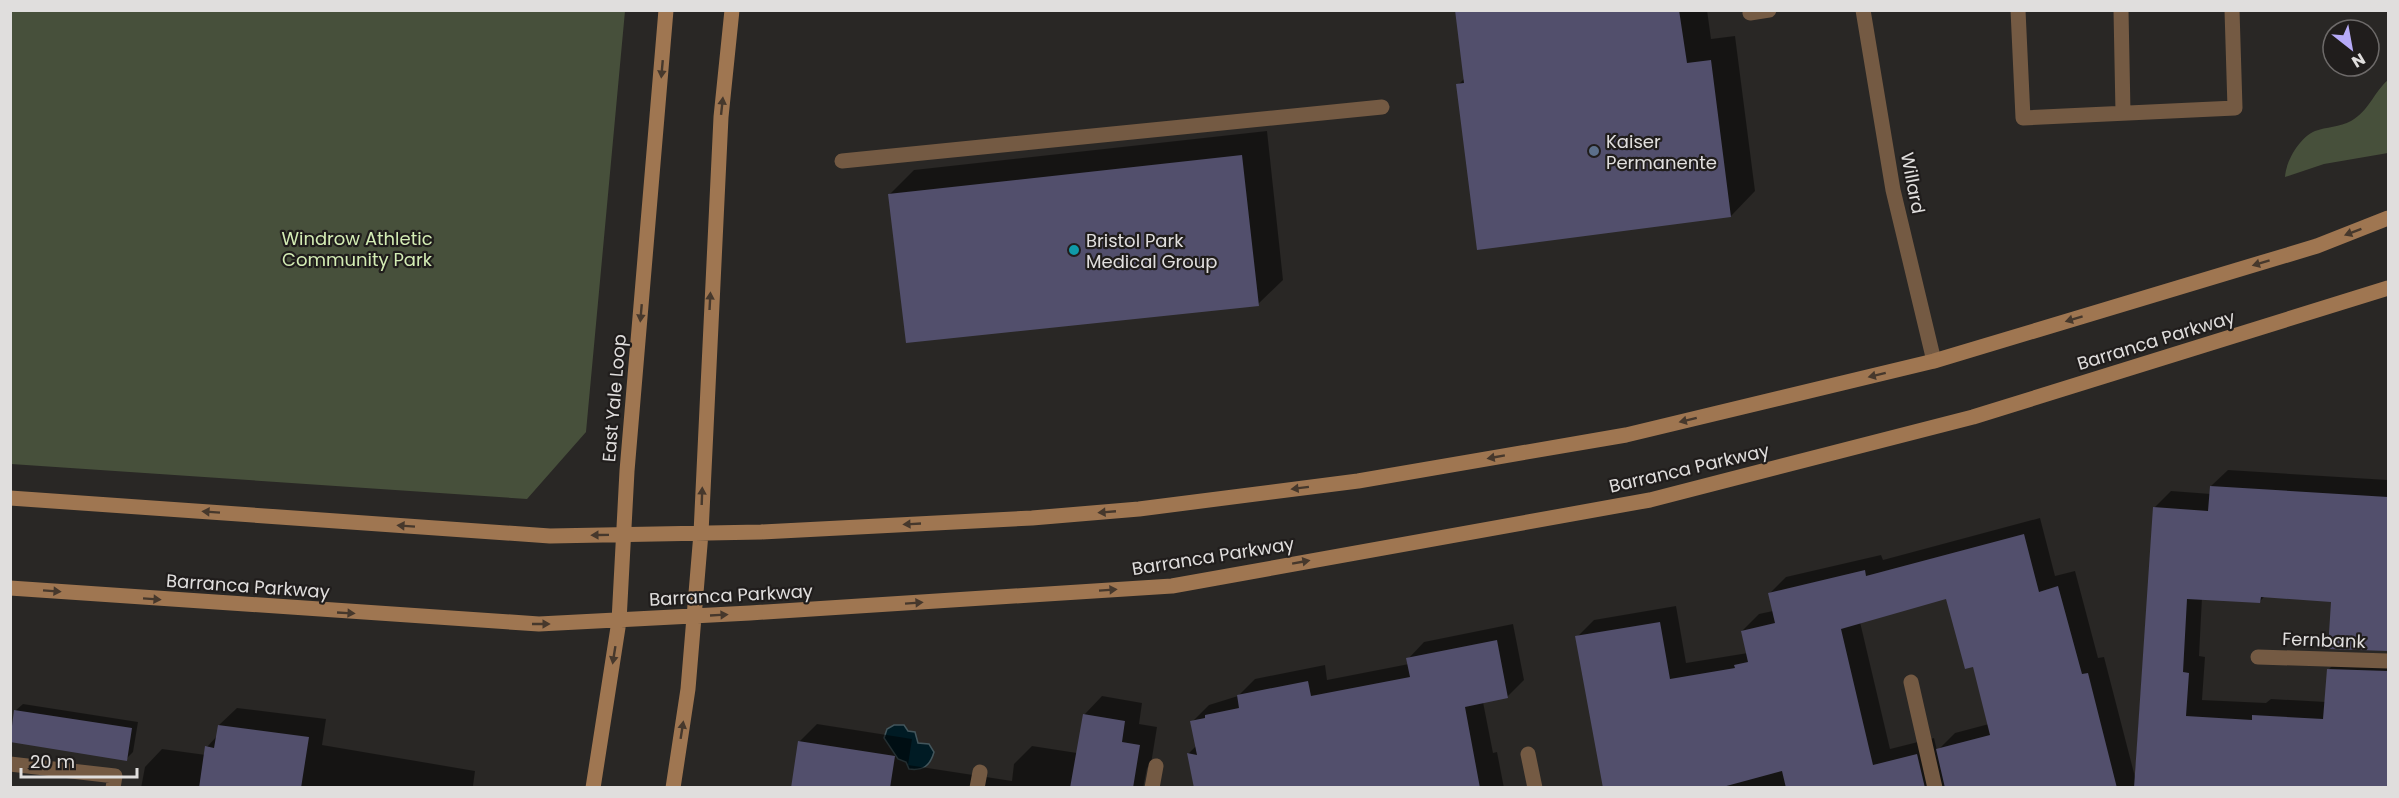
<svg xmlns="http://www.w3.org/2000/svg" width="2399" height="798" font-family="Poppins,sans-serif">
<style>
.green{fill:#47503b}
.water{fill:#001b24;stroke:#43565c;stroke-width:1.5}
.shadow{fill:#0007;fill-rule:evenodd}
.building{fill:#524f6c}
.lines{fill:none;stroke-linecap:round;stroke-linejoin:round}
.service{stroke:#745a43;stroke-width:15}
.minor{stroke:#745a43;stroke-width:15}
.tertiary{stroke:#745a43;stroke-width:15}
.secondary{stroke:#9f7651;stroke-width:15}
.oneway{fill:#46382c}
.service-dot{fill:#5c6f8a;stroke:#201d1c;stroke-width:2}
.culture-dot{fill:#0f9aa8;stroke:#201d1c;stroke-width:2}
.labels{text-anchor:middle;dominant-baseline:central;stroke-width:4.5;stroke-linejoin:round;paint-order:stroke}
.poi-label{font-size:18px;fill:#e0dedd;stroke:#201d1c;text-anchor:start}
.street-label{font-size:18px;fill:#e0dedd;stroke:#201d1c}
.park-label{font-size:18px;fill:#d3ecb4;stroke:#201d1c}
</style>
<rect width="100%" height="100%" fill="#292725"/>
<path class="green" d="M10,11h615l-39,421 -59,67 -516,-35z
M2388,80v73l-64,11 -39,13c1,-16 14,-39 30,-46 11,-4 25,-4 36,-10 18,-10 23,-29 37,-41z"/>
<path class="water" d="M894,725h10l4,6 7,1 3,11 11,1 5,8c-4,14 -11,19 -25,17l-3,-7 -8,-3 -14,-21 3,-9z"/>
<path class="shadow" d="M1456,10h251l4,29 24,-3 20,155 -24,25 -273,-131 7,-7z
M1267,131l16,149 -25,24 -368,-110 24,-24z
M2228,470l160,10v170l-58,-2 3,-47 -68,-5 -5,5 -58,-3 -3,58 6,1 -3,43 64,3 5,-4 55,3 2,-32 17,-17 43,1v134h-780l-31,-151 17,-17 82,-14 10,57 62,-10 -6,-22 17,-17 14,-3 -4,-17 17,-17 95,-22 2,5 157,-42 15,58 20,-5 23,87 6,-1 31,120 19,-269 17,-17 40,3v-8zM1947,597l27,68 15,59 -34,9 -18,18 -3,-13 -44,11 -30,-127z
M1513,624l11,56 -17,17 -24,5 10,51 4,-1 7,36h-309l-7,-34 9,-9 -5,-23 17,-17 29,-9 17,-17 70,-14 2,15 82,-16 -1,-5 16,-17z
M1102,696l40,7 -3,21 18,3 -6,37 -4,4 -4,20h-351l7,-46 18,-18 95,15 -4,26 104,16 2,-17 18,-18 45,7 7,-38z
M23,704l115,18 -5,30 -7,7 -111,-48z
M237,708l89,11 -4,26 153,26 -2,15 9,1 -341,1 4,-21 17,-18 44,6 1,-8 10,-11 2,-11z"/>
<path class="building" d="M1455,10h224l8,53 24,-3 20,157 -254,33 -21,-166 8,-1z
M1242,155l17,151 -353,37 -18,-149z
M2210,486l178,11v154l-60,-2 3,-47 -70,-5 -1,6 -73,-4 -4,73 6,1 -3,43 66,4v-5l71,4 4,-50 61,2v117h-254l19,-281 55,4z
M2024,534l15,58 19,-6 24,88 6,-1 29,115h-172l-9,-39 54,-14 -17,-68 -8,2 -19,-70 -105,30 32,136 44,-11 8,34h-139l-4,-17 -63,17h-116l-28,-152 85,-14 10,57 65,-11 -1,-3 14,-3 -7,-31 34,-8 -7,-30 97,-23 1,6z
M1497,640l11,58 -43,9 15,81h-286l-7,-35 10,2 -7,-34 15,-3v-3l34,-7 -2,-13 71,-14 3,15 99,-19 -4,-19z
M14,710l118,18 -5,33 -117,-19z
M1083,714l42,7 -3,21 18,3 -7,43h-63z
M218,725l91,12 -8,51h-102l6,-42 9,2z
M798,741l97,15 -5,32h-99z"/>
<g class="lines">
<path class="service" d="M2018,10l5,108 212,-10 -3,-98
M2121,10l2,103
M1750,13l19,-3
M842,161l540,-54
M10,764l105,12 -2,12
M977,788l3,-16
M1152,788l4,-22"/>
<path class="minor" d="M2258,657l130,4
M1911,682l24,106
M1528,754l7,34"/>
<path class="tertiary" d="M1863,10l30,180 41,171"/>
<path class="secondary" d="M10,498l540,38 211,-4 271,-14 107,-9 219,-28 268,-46 308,-74 383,-115 71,-28
M10,588l529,36 211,-11 422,-27 478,-86 323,-83 415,-129
M593,788l26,-167 8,-150 39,-461
M673,788l15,-99 13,-156 20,-416 11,-107"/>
</g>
<defs><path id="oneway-solid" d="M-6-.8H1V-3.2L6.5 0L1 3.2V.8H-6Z" transform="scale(1.5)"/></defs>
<g class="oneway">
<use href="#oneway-solid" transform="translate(662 69) rotate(95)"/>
<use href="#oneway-solid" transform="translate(722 106) rotate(-84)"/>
<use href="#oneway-solid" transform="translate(2353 232) rotate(159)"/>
<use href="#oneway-solid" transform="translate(2261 263) rotate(163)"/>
<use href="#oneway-solid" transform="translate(710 301) rotate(-87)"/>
<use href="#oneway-solid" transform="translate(641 313) rotate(95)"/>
<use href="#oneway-solid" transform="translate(2074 319) rotate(163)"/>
<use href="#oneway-solid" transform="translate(1877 375) rotate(166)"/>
<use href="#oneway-solid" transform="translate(1688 420) rotate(166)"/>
<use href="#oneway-solid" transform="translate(1496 457) rotate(170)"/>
<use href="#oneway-solid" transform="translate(1300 488) rotate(173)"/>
<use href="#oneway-solid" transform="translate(702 496) rotate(-88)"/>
<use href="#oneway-solid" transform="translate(211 512) rotate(-176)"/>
<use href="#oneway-solid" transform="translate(1107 512) rotate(175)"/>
<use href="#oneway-solid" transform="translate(912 524) rotate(177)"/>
<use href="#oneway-solid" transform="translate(406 526) rotate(-176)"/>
<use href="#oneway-solid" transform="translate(600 535) rotate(179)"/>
<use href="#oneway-solid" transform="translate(1301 562) rotate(-10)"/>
<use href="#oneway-solid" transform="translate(1108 590) rotate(-4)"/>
<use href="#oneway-solid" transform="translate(52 591) rotate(4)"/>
<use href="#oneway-solid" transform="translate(152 599) rotate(4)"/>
<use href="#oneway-solid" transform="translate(914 603) rotate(-4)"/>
<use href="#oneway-solid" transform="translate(346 613) rotate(3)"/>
<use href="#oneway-solid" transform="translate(719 615) rotate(-3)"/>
<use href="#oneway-solid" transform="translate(541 624)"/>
<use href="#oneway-solid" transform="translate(614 655) rotate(99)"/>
<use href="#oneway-solid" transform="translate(682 730) rotate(-81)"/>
</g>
<circle class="service-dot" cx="1594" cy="151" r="6"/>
<circle class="culture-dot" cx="1074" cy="250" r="6"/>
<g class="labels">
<g class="poi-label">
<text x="1606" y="141">Kaiser<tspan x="1606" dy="21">Permanente</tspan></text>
<text x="1086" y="240">Bristol Park<tspan x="1086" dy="21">Medical Group</tspan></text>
</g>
<g class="street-label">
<text transform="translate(1913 183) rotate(79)">Willard</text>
<text transform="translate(2156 340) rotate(-17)">Barranca Parkway</text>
<text transform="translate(614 398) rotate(-85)">East Yale Loop</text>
<text transform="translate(1689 468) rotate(-13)">Barranca Parkway</text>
<text transform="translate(1213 556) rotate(-9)">Barranca Parkway</text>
<text transform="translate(248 586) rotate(4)">Barranca Parkway</text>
<text transform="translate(731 595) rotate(-3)">Barranca Parkway</text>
<text transform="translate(2324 640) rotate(2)">Fernbank</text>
</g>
<g class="park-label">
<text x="357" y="238">Windrow Athletic<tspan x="357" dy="21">Community Park</tspan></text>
</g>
</g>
<rect width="2399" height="798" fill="none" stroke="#e0dedd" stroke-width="24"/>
<g transform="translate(2351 48) rotate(149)"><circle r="28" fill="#201d1c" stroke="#6d6a69" stroke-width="1.5"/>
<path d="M0-4.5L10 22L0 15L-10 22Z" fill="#b7abf8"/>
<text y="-9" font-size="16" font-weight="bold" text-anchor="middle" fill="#e0dedd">N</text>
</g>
<path d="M21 768v9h116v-9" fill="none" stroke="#e0dedd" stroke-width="3"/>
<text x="30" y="768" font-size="18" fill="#e0dedd" stroke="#201d1c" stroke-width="4.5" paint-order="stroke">20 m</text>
</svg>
